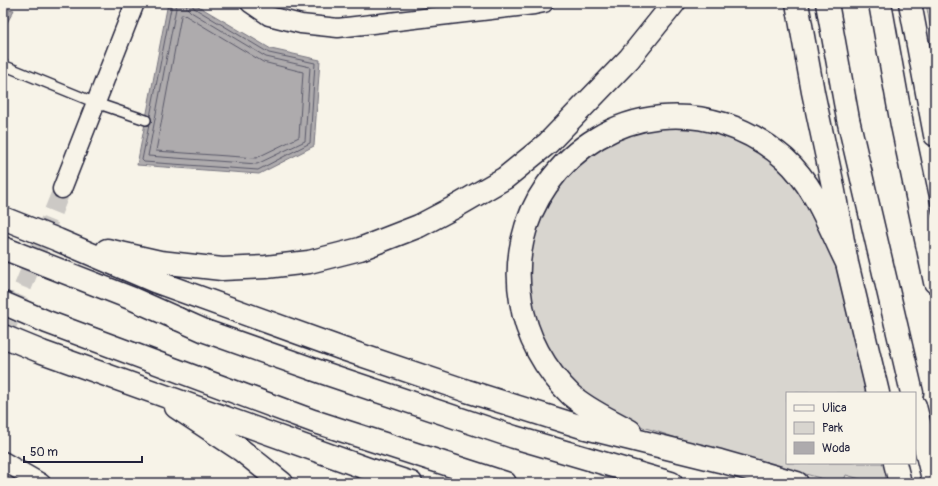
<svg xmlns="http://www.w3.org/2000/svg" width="938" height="486" font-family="Pangolin,sans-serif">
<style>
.green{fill:#d8d5cf;stroke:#7d7c85}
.water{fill:#aeabad;stroke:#76747f}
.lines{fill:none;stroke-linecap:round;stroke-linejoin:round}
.shore{stroke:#5a5969;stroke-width:1}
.minor-tunnel{stroke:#ccc9c5;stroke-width:18;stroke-dasharray:18 9;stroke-linecap:butt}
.service-casing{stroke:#22223b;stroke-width:12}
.minor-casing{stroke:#22223b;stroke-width:21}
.primary-casing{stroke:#22223b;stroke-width:25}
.motorway-casing{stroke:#22223b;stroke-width:25}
.service{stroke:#f7f3e8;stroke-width:9}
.minor{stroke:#f7f3e8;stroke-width:18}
.primary{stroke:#f7f3e8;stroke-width:22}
.motorway{stroke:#f7f3e8;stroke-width:22}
</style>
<rect width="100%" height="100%" fill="#f7f3e8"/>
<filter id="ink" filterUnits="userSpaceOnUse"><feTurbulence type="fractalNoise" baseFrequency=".025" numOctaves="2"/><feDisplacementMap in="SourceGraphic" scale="8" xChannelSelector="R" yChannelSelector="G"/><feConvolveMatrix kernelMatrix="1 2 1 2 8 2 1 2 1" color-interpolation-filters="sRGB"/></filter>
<g filter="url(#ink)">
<path class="green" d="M926,3h9v50z
M685,125l59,15 50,40 33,61 10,29 30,123h-80v70h97l5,20h-15l-28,-8 -3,8h-5l-152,-42 -43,-14 -22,-11 -41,-26 -28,-31 -22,-49 -1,-64 18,-47 39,-44 54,-26z"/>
<path class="water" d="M168,3h25l78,46 49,11 -6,86 -55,28 -122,-9z
M3,8l11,2 -11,20z"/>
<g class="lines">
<path class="shore" d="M177,3l-29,153 109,8 48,-23 5,-74 -44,-10 -75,-45 -4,-4 -1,-5
M183,14l80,48 40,10 -4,65 -43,21 -100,-7 25,-135z
M150,117l22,-114
M149,125l-7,35 2,2 114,8 52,-27 5,-80 -46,-10 -75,-45 -3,-5"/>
<path class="minor-tunnel" d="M3,337l59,-148"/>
<g class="service-casing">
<path id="service" d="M3,65l93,38 50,17"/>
</g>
<g class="minor-casing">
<path id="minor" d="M250,3l19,13 32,8 37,4 196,-23 10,-2
M62,189l73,-186
M3,461l38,22"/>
</g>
<g class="primary-casing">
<path id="primary" d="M3,248l130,51 45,20"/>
</g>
<g class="motorway-casing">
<path id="motorway" d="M797,3l16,89 20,94 14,77 31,130
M827,3l21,116 64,274
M880,3l22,122 33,157
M910,3l25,132
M3,218l55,22 96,41 189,68 124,42 115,36 138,34 77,22
M107,250l53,12 62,7 44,-2 43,-5 51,-13 59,-23 36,-19 50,-29 43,-35 81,-84 45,-56
M3,303l44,19 266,99 192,62
M178,319l27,12 116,41 193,65 157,46
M3,336l39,16 329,118 40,13
M915,406l19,77
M176,407l65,43 41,33
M630,431c-19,-11 -42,-21 -59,-36 -26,-25 -45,-59 -50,-94 -7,-40 2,-82 26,-116 57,-81 164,-91 238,-26 30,27 44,68 62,104
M895,463l5,20"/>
</g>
<use href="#service" class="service"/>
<use href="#minor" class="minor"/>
<use href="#primary" class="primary"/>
<use href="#motorway" class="motorway"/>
</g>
</g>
<rect width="938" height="486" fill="none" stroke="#f7f3e8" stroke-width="16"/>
<rect x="8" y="8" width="922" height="470" fill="none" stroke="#22223b" stroke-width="1.5" filter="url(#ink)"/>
<rect x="786" y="392" width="130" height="72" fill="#f7f3e8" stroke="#a29fa3"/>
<rect x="794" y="405" width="20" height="6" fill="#f7f3e8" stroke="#a29fa3"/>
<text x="822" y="412" font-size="12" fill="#22223b">Ulica</text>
<rect x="794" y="422" width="20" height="12" fill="#d8d5cf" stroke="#a29fa3"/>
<text x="822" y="432" font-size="12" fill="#22223b">Park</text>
<rect x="794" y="442" width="20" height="12" fill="#aeabad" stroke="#a29fa3"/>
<text x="822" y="452" font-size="12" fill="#22223b">Woda</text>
<path d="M24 456v6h118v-6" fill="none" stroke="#22223b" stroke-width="2"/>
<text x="30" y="456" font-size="12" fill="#22223b" stroke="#f7f3e8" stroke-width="3" paint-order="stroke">50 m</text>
</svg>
